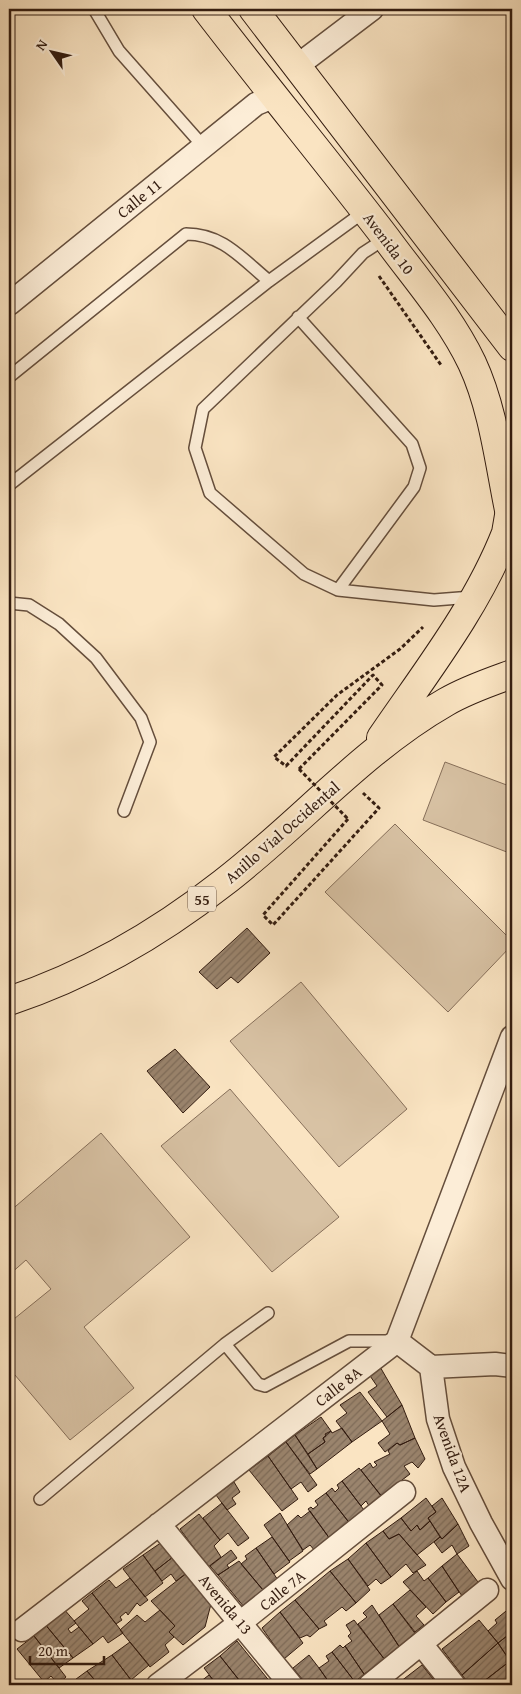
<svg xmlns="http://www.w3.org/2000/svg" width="521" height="1694" font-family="'Gentium Book Plus',serif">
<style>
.pitch{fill:#d8c2a4;stroke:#866f5a}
.building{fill:url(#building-hatch);stroke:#331c10}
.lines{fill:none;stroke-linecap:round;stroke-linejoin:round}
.lane-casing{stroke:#654e3c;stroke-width:14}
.street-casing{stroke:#654e3c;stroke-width:25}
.primary-casing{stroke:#331c10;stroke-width:30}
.highway-casing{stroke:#331c10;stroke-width:30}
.path{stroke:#331c10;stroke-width:3;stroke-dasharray:4 2.5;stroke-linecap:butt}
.lane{stroke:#fcedd7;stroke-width:11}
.street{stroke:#fcedd7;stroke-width:22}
.primary{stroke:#fae4c2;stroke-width:28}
.highway{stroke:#fae4c2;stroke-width:28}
.path-bridge{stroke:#331c10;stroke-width:3;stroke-dasharray:4 2.5;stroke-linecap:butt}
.labels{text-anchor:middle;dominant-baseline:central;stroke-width:4.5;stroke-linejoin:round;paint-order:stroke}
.shield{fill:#fcedd7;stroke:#6f5b4c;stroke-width:1}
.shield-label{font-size:15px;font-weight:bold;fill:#331c10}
.street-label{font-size:16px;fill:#331c10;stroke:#fcedd7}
</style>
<defs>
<pattern id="building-hatch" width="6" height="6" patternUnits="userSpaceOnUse" patternTransform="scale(1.25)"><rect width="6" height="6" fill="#9a846d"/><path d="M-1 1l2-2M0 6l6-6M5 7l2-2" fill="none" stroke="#7e6b58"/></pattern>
</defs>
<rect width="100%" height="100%" fill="#fae4c2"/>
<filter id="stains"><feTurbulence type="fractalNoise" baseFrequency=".004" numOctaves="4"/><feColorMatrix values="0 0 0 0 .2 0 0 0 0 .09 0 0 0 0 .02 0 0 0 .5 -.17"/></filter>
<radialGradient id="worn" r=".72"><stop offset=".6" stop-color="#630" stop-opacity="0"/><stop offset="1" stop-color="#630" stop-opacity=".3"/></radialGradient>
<path class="pitch" d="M445,762l67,25v67l-89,-34z
M395,824l117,117v4l-64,67 -123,-120z
M301,982l106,127 -68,58 -109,-126z
M230,1089l109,128 -67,55 -111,-126z
M101,1133l89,104 -106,90 50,61 -64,52 -61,-72v-45l42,-34 -25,-29 -17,15v-63z"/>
<path class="building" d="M247,928l23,25 -32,30 -7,-6 -14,12 -18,-17z
M175,1049l35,38 -27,26 -36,-42z
M379,1365l23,40 -15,12 -19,-25 9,-6 -9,-13z
M360,1392l22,29 -30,21 -16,-21 11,-8 -7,-8z
M402,1405l13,33 -15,7 -3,-2 -12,9 -7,-9 12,-9 -8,-13z
M321,1417l10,14 -8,7 2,4 -17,12 -13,-19z
M342,1428l10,14 -35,27 -9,-15 17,-12 -2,-4 3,-2 -1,-2 6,-3 1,2z
M295,1435l22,34 -7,5 -24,-32z
M415,1438l10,21 -7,9 -6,-6 -8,4 6,8 -29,22 -20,-26 9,-7 3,5 4,-3 -3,-3 16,-8 -2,-3 9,-8 3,2z
M286,1442l31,43 -9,7 -7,-10 -10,7 -23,-33z
M268,1456l30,43 -16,12 -33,-41z
M359,1468l25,31 -13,10 -5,-8 -5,5 -19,-25z
M342,1481l25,33 -16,11 -25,-32 6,-5 3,4 4,-4 -2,-3z
M234,1482l6,10 -8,6 4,6 -9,6 -11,-15z
M326,1493l25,32 -21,14 -22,-30 3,-2 2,2 5,-4 -3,-4z
M426,1498l10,14 -8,6 2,3 -10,9 -3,-5 -6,6 -10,-13z
M442,1498l16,26 -16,15 -14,-21 8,-6 -4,-6z
M222,1503l27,35 -11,8 -10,-13 -8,7 -17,-22z
M310,1511l20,28 -15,12 -5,-6 -7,5 -16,-25 11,-10 3,3z
M280,1513l23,38 -14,10 -25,-36z
M199,1514l21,26 -6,6 7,11 -13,10 -28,-38z
M401,1518l10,13 6,-6 3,5 10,-9 10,16 -23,18 -18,-21 -10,5 -6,-8z
M458,1524l11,22 -12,8 -5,-9 -10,8 -8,-11 6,-5 2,2z
M383,1531l6,8 10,-5 27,31 -13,8 -7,-9 -15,13 -25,-34z
M272,1537l18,25 -16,12 -18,-26z
M162,1542l11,15 -18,14 -12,-16z
M366,1543l25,34 -10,7 -5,-5 -8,7 -20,-27z
M256,1548l22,32 -15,10 -22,-26 6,-5 -2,-3z
M231,1550l6,8 -10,7 2,3 -11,7 -8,-9z
M457,1554l24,32 -17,13 -22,-33z
M143,1555l20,28 -18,14 -22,-28z
M173,1557l12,17 -9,7 -5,-7 -9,7 -7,-10z
M348,1559l22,31 -14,13 -26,-32z
M239,1561l24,29 -19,17 -26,-32z
M442,1566l17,26 -13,10 -18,-24z
M330,1571l26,32 -10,8 -4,-4 -18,14 3,4 -8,4 -24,-29z
M417,1571l7,10 4,-3 18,24 -13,12 -30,-32z
M187,1573l24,31 -6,23 -22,18 -14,-13 6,-6 -24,-25z
M130,1578l18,22 -8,6 -3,-3 -9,12 -2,-3 -6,5 2,3 -6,4 -24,-31 17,-13 7,8z
M410,1590l16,17 -10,9 8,9 -9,7 -22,-28z
M92,1593l31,40 -15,10 -5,-7 -10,8 -19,-23 15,-12 -7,-8z
M295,1600l24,29 -9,8 -3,-2 -7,3 -20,-26z
M393,1604l24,32 -17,12 -21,-33z
M372,1605l28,43 -15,12 -27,-36 9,-7 -4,-4z
M511,1607l1,25 -14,11 -10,-12 9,-8 -2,-3z
M63,1608l13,15 -8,6 3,4 8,-6 14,17 -20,14 -29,-35z
M160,1610l15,16 -6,6 5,5 -9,8 4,7 -19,15 -30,-37 17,-15 8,7z
M280,1612l23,31 -19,16 -22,-31z
M354,1620l31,40 -21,14 -19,-28 7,-5 -4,-5 3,-3 -5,-8z
M479,1620l19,23 -36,32 -20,-26z
M44,1623l29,35 -14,10 -28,-36z
M512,1632v27l-2,2 -12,-18z
M34,1636l32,41 -8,7 -7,-8 -7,6 -27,-33z
M237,1641l34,42 -3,2h-25l-23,-29z
M130,1642l19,23 -18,15 -19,-25z
M498,1643l12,18 -31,24h-9l-8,-10z
M340,1645l3,3 2,-2 19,28 -9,8 -23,-30z
M332,1652l23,30 -4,3h-20l-12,-17 10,-7 -3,-5z
M112,1655l19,25 -9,5h-23l-12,-14z
M309,1655l10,13 12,17h-24l-14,-17z
M220,1656l23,29h-26l-13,-17z
M510,1661l2,24h-33z
M422,1665l15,19 -41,1z
M87,1671l12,14h-31z
M209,1675l8,10h-21z"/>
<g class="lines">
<g class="lane-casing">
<path id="lane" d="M94,9l25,42 84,95
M386,238l-23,15 -27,29 -133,127 -8,39 15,45 94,81 34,16 96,10 38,-3
M298,317l114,127 8,24 -6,19 -76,103
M9,377l177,-143c37,0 56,25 83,47
M9,485l260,-204 96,-70
M9,603l20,2 30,19 37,34 45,60 9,24 -26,69
M225,1344l43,-31
M40,1499l185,-155 33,40 7,2 84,-45h43"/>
</g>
<g class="street-casing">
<path id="street" d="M297,66l75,-57
M9,304l247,-200 17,-7
M397,1341l34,26 7,52 16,48 27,56 31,56
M431,1367l64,-3 17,2
M159,1524l132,161
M22,1630l375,-289 115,-304
M422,1645l32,40
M158,1685l83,-63 163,-130
M370,1685l117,-95"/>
</g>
<g class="primary-casing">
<path id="primary" d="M206,9c59,77 121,152 180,229 30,41 64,79 86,125 21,45 27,98 37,147
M253,9l259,338"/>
</g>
<g class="highway-casing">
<path id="highway" d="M508,552l-2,-19 6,-35
M381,738c45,-66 96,-131 125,-205
M9,1001c78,-26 149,-67 214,-118 76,-58 139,-133 223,-181 20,-12 44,-20 66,-28"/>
</g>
<path class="path" d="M379,276l62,89
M299,769l83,-84 -9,-10 -87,91 -12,-9 63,-62 63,-46 23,-22
M348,819l-85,96 10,10 106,-117 -16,-15"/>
<use href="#lane" class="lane"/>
<use href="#street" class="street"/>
<use href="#primary" class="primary"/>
<use href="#highway" class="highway"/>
<path class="path-bridge" d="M299,769l49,50"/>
</g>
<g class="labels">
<rect class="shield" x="188" y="886.5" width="28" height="25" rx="4"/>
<g class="shield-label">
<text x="202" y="899">55</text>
</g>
<g class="street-label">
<text transform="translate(139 198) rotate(-39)">Calle 11</text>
<text transform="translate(389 243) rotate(53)">Avenida 10</text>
<text transform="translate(282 832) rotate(-41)">Anillo Vial Occidental</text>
<text transform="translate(338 1386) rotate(-38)">Calle 8A</text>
<text transform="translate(453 1453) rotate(70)">Avenida 12A</text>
<text transform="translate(282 1590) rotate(-39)">Calle 7A</text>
<text transform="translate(226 1604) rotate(50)">Avenida 13</text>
</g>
</g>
<rect width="521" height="1694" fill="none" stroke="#fae4c2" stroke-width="30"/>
<rect x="10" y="10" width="501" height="1674" fill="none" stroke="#331c10" stroke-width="2.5"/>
<rect x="15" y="15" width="491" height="1664" fill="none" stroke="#331c10"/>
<g transform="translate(52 52) rotate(304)" stroke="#fcedd7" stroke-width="4" paint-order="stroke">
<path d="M0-4L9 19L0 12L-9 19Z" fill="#331c10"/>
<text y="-8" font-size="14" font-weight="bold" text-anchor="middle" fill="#331c10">N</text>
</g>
<path d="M30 1656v8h74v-8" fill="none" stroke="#331c10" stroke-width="2.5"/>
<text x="38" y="1656" font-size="15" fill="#331c10" stroke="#fcedd7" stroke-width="4" paint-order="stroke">20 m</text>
<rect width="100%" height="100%" filter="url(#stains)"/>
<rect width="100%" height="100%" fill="url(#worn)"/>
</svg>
